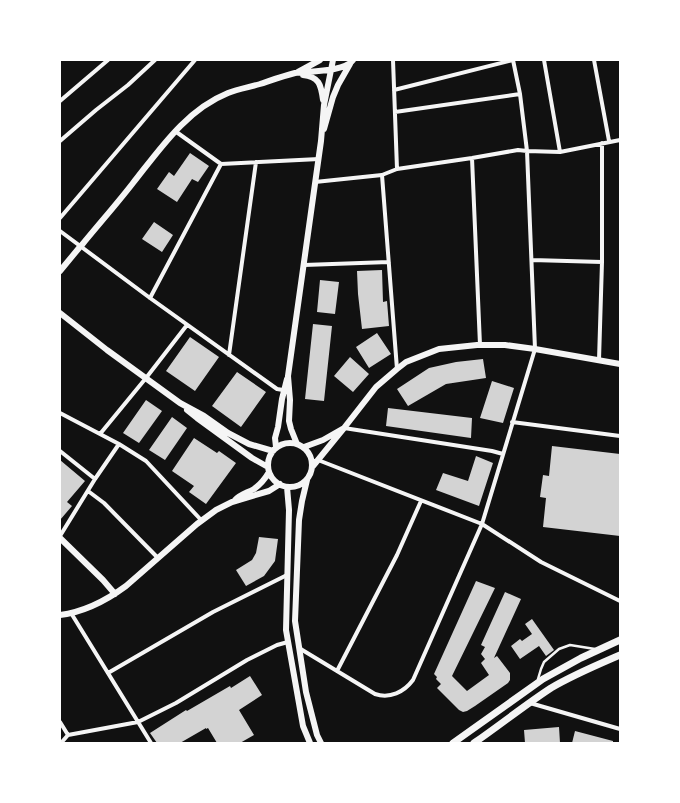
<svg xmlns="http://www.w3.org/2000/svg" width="680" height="803" font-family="'Nunito Sans',sans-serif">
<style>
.building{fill:#d3d3d3}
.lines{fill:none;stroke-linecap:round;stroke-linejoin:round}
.service{stroke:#f5f5f5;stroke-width:2.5}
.minor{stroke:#f5f5f5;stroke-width:4}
.tertiary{stroke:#f5f5f5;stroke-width:6}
.primary{stroke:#f5f5f5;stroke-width:7}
</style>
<rect width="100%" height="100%" fill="#111"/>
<path class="building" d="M190,153l19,13 -11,16 -6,-3 -15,23 -20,-13 12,-17 5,4z
M154,222l19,13 -11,17 -20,-13z
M382,270l1,32 4,-1 2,25 -27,3 -4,-35 -1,-23z
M320,280l19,2 -4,32 -18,-2z
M313,324l19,2 -8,75 -19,-2z
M377,333l14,21 -22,14 -13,-21z
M190,337l29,20 -24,34 -29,-20z
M350,357l19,17 -16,18 -19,-16z
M483,359l3,19 -40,6 -38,22 -11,-17 32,-21 27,-6z
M237,372l29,20 -25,35 -29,-21z
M492,381l22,7 -11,35 -23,-5z
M146,400l16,11 -23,32 -16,-10z
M388,408l84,10 -1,20 -85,-12z
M172,417l15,11 -22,32 -16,-10z
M194,438l23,15 2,-2 17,12 -30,41 -17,-12 5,-6 -22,-15z
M552,446l68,8v82l-77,-9 3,-29 -6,-1 3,-22 6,1z
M476,456l17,7 -14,43 -43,-16 7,-17 25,8z
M60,460l25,21 -18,21 5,4 -12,14z
M259,537l19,2 -3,22 -11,15 -18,10 -10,-16 16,-10 4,-7z
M476,581l19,7 -43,88 15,15 22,-16 -8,-12 4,-4 -4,-5 4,-7 -4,-2 24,-53 16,7 -27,59 3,-2 13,17v7l-2,3 -33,23 -8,5 -4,1 -4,-2 -22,-22 4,-4 -5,-5 1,-2 -3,-3z
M532,619l22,31 -8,6 -7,-10 -19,13 -9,-13 9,-7 2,2 10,-7 -7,-10z
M250,676l12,19 -23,15 15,25 -14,8h-23l-9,-15 -2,1v-1l-26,15h-23l-7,-10 36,-23 1,1 43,-25 1,2z
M559,727l1,16h-35l-1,-13z
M575,731l38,10v2h-41z"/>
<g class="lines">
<path class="service" d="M538,679l3,-10 3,-7 15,-13 11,-4 25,4"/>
<path class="minor" d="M393,60l4,109
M544,60l16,92
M594,60l15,81
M394,90l119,-30
M60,101l48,-41
M395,112l125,-18
M175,131l46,33 98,-5
M60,141l36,-31 32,-25 27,-25
M472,158l8,187
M382,175l15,194
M315,182l67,-7 15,-6 75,-11 46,-8 9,1 33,1 60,-12
M60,218l135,-158
M60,231l90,67 127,91 6,1
M532,260l70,2
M304,265l85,-3
M150,298l71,-134
M229,355l27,-193
M599,360l3,-98v-119
M60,413l59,31 27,17 56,60
M512,422l108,14
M344,428l148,23 11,3
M100,434l46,-56 41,-53
M60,451l35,28
M318,460l164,64 59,38 79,39
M88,491l16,12 54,55
M60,536l35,-57 24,-35
M71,613l80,130
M299,648l76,46c15,5 29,-2 38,-14l69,-156 53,-175 -8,-198 -7,-57 -7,-34
M337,671l60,-116 24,-54
M108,673l105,-61 74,-37
M530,703l90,26
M60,722l8,13
M61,743l7,-8 70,-13 38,-19 71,-43 30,-15 11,-3"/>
<path class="tertiary" d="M298,72l22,-12
M303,75c16,2 18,9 20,25
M324,129l9,-32 5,-12 12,-21
M60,271l19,-23 2,-2c17,-21 35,-41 52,-63 27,-34 53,-73 95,-90 10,-4 22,-6 32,-9 12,-4 23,-8 35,-11 14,-2 50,-1 58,-13
M60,313l47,37 73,53 24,13 24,17 21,11 24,7
M187,410l10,8 55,40 16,9
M344,428l32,-41 21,-18 9,-7 33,-13 38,-4h28l30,4 85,15
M268 465a22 22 0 1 1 44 0a22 22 0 1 1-44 0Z
M297,444l-6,-15 -2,-8 1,-21 -2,-24 33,-235 3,-36 9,-45
M276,447l-1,-9 3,-11 4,-28 5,-20
M304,447l19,-7 21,-12 -31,38
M307,480l-5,21 -3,19 -4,101 11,71 11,43 4,8
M287,487l2,23 -3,120 17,96 7,17
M235,500c6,-6 12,-7 19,-11 7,-5 11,-10 15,-17
M60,538l43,42 12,14
M60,615c24,-3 47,-15 66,-29l71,-62 19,-14 16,-8 37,-11 11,-7"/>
<path class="primary" d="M453,743l90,-64 38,-21 39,-18
M474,743c26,-18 51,-38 77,-55 22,-13 46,-23 69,-33"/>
</g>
<rect width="680" height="803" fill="none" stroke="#ffffff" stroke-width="122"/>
</svg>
